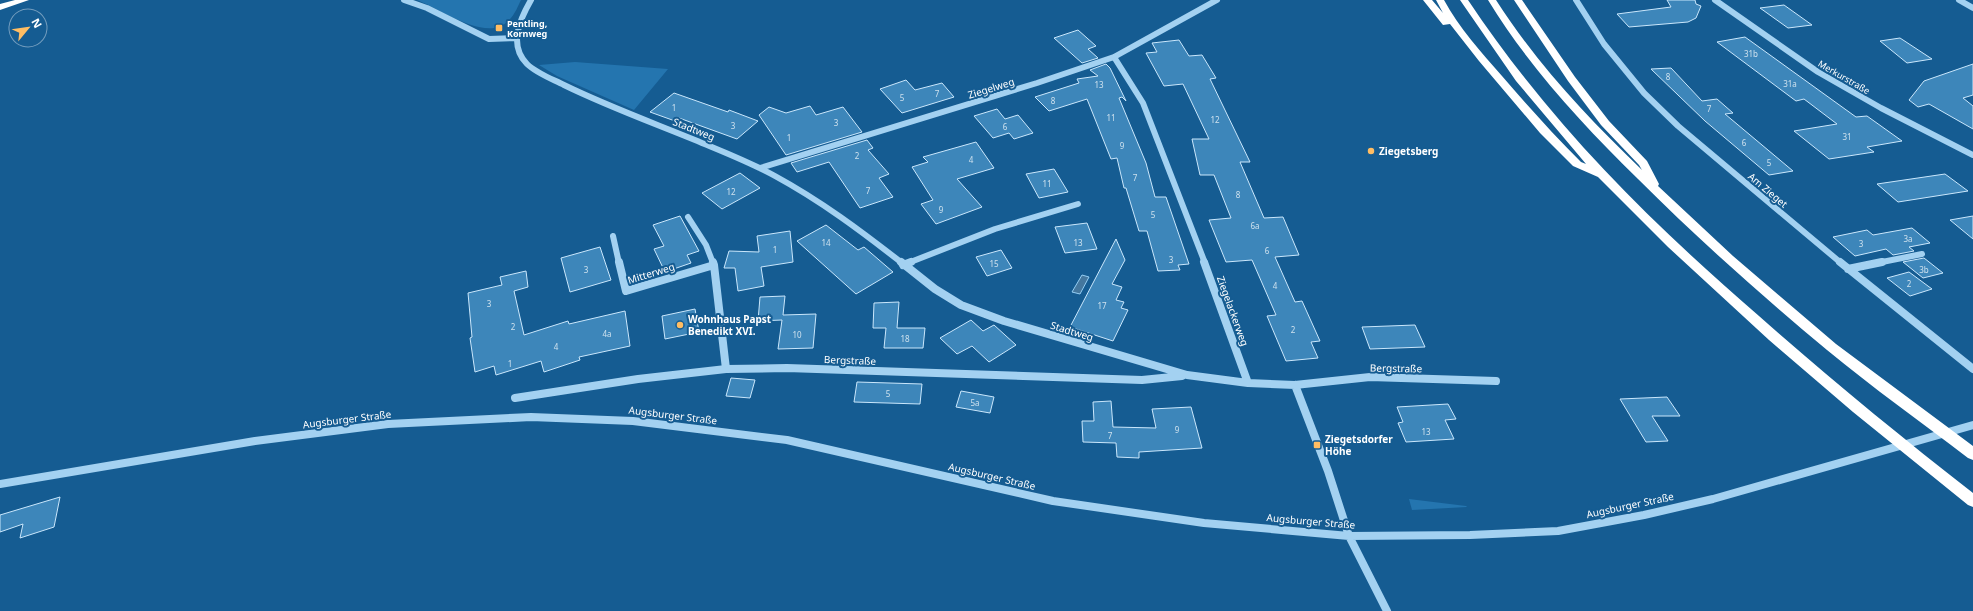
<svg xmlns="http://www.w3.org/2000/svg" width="1973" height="611" font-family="'Noto Sans',sans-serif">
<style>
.green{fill:#2475af}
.water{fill:#44779e;stroke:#95cef4}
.building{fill:#3d86ba;stroke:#cae7fc}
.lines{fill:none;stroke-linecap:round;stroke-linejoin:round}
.minor-far1{stroke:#a3d1f1;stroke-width:6}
.minor{stroke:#a3d1f1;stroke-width:8}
.highway{fill:#fff;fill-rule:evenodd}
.poi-dot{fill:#ffbd63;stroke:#155c92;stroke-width:1.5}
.labels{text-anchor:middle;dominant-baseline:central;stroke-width:4;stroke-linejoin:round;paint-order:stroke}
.number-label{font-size:8px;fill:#cee1ee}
.far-poi-label{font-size:9px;font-weight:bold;fill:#fff;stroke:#155c92;text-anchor:start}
.far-street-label{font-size:9px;fill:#fff;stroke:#155c92}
.street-label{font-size:10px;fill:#fff;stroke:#155c92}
.poi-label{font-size:10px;font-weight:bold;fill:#fff;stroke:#155c92;text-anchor:start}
</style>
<rect width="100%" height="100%" fill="#155c92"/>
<path class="green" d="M417,0h104c-3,6 -6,14 -11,19 -21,26 -69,-10 -93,-19z
M575,62l93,7 -34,41 -77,-34 -18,-11z
M1409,499l57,7 1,1 -55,3z"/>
<path class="water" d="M1082,275l7,2 -9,17 -8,-2z"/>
<path class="building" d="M1667,0h28l1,4 5,2 -5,12 -8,4 -59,5 -12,-13 54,-7z
M1784,5l28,20 -24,3 -28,-20z
M1078,30l18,16 -8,3 10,9 -16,5 -28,-25z
M1745,37l111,80 11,-1 35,25 -35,6 7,5 -45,7 -35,-28 43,-7 -33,-25 -8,2 -79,-59z
M1900,38l32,21 -25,4 -27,-22z
M1179,40l10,16 13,-1 14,23 -6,1 40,83h-10l24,56 19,-1 16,38 -24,2 20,45 7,-1 18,40 -9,1 7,16 -32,3 -19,-45 9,-1 -24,-55 -26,2 -17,-42 22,-2 -17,-43h-14l-8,-36h17l-26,-55 -19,2 -18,-33 11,-1 -5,-9z
M1106,64l4,4 16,33 -4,-4 -3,1 27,65 9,34h11l23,67 -11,1 2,5 -22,1 -11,-40h-8l-13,-43h-2l-7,-30 -6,1 -24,-60 -38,12 -14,-14 44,-14 -2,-4 21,-3 -8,-6z
M1973,64v31l-10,3 10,8v23l-44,-25 -11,3 -9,-7 15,-19z
M1671,68l31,33 15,-2 16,14 -8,1 68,57 -24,4 -64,-54 -54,-52z
M906,80l9,10 27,-7 12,14 -52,16 -22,-24z
M674,93l54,19 1,-2 29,11 -21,18 -58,-21 -4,3 -25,-9z
M810,106l6,9 27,-8 19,25 -76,23 -27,-40 10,-8 17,6z
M997,109l8,10 13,-4 15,18 -19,6 -5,-6 -16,5 -19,-22z
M867,140l6,8 -5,2 21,24 -10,4 14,19 -33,11 -31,-46 -32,10 -6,-9z
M976,142l18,26 -37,11 25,28 -46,17 -15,-20 12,-4 -21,-33 16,-5 -5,-5z
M1054,169l14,23 -29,6 -13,-24z
M740,173l20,15 -38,21 -20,-16z
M1945,174l23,17 -70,11 -21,-18z
M680,216l19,35 -12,4 4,8 -26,9 -11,-23 10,-3 -11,-21z
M1973,216v23l-23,-19z
M1087,223l10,26 -32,4 -10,-26z
M826,225l32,25 6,-3 29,25 -37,22 -59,-53z
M1912,228l18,15 -21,4 5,4 -21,4 -7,-6 -31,7 -22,-19 34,-7 6,5z
M790,231l3,31 -32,5 3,19 -26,5 -3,-23h-11l5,-17 30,1 -2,-16z
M1116,239l9,21 -13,24 10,3 -6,13 8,2 -3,6 7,2 -15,31 -43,-14z
M600,247l11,33 -41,12 -9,-34z
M1001,250l11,18 -25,8 -11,-19z
M1924,258l19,15 -20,5 -20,-16z
M526,271l2,16 -14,4 10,44 44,-14 1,3 56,-13 5,35 -51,11 1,3 -36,12 -3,-11 -45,14 -2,-9 -19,6 -5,-34 2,-1 -4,-44 34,-8 -2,-8z
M1909,272l23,17 -22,7 -23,-18z
M785,296l-2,19 33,-1 -3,34 -35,1 4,-29 -24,1 2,-24z
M899,302l-2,26h28l-2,20h-39l2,-20h-13l1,-25z
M695,309l4,23 -34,7 -3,-23z
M971,320l12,11 11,-6 22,20 -27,17 -17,-16 -15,8 -17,-16z
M1415,325l10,22 -55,2 -8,-22z
M731,378l24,2 -5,18 -24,-2z
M857,382l65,2 -2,20 -66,-2z
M961,391l33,6 -4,16 -34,-6z
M1667,397l13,19h-28l16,25 -22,1 -26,-43z
M1111,401l2,26 43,1 -4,-19 39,-2 11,41 -63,4v6l-22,-1 -1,-14 -33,-1 -1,-21h12l-1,-19z
M1448,404l8,15 -11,1 9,19 -48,3 -8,-19 5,-1 -6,-15z
M60,497l-6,30 -34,11 3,-14 -23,8v-17z"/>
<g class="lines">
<path class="minor-far1" d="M404,0l23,8 62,31 28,-1
M531,0c-11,19 -23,45 -4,64 9,9 25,15 37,21 43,21 87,37 131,55 26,11 55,22 80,36 46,25 86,55 127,87
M1576,0l28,44 40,49 34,33 163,137
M1715,0l103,72 63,36 92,47
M1959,0l14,8
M1114,57l29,46 62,160
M760,168l277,-85 77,-26 103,-57
M688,217l18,28 7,18
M613,236l6,27
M908,263l87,-34 83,-25
M1877,263l45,-9"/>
<path class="minor" d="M619,262l7,29 88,-26 12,104
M713,262l1,3
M901,262l34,27 26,16 43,16 183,54 61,8 47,2 75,-8 126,4
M1204,262l44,121
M1840,262l133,107
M903,265l8,-3
M1848,269l34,-7
M1295,385l33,86 21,65 38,75
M515,398l123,-19 88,-10 61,-1 355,12 40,-4
M0,484l255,-43 133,-17 143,-7 102,4 154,19 266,61 151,22 145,13 121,-1 88,-4 86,-16 69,-16 260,-74"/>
<path class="highway" d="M15,0h14l-29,10v-6z
M1423,0h9l11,13 -7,-13h8c15,28 37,52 58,76 25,29 51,58 79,86l5,2 -70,-83 -56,-81h8c83,124 179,219 291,316 69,61 141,120 214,177v14l-5,-2 -115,-93 -84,-72 -101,-93 -70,-70 -25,-11 -33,-33 -61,-72 -29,-37 -7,1z
M1488,0h8c41,64 92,118 146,170l-3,-5 -38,-40 -33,-44 -54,-81h8l53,77 34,44 38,40 12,23 -1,2 75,70 103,88 137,102v14l-5,-2c-47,-36 -95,-70 -141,-108 -65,-54 -129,-111 -189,-171 -56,-55 -109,-112 -150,-179z"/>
</g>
<g class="poi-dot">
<rect x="495" y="24" width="8" height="8" rx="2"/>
<circle cx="1371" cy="151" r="4"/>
<circle cx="680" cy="325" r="4"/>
<rect x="1313" y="441" width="8" height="8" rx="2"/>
</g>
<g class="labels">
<g class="number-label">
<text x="1751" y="53">31b</text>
<text x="1668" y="76">8</text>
<text x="1790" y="83">31a</text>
<text x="1099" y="84">13</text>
<text x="937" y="93">7</text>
<text x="902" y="97">5</text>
<text x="1053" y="100">8</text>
<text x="674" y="107">1</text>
<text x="1709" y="108">7</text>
<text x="1111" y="117">11</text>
<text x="1215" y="119">12</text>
<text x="836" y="122">3</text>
<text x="733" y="125">3</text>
<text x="1005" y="126">6</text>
<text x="1847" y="136">31</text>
<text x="789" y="137">1</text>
<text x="1744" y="142">6</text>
<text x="1122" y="145">9</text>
<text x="857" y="155">2</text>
<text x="971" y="159">4</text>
<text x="1769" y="162">5</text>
<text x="1135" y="177">7</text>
<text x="1047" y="183">11</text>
<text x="868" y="190">7</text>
<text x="731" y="191">12</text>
<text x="1238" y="194">8</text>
<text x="941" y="209">9</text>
<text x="1153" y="214">5</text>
<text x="1255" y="225">6a</text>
<text x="1908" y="238">3a</text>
<text x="826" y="242">14</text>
<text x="1078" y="242">13</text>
<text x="1861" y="243">3</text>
<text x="775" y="249">1</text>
<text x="1267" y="250">6</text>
<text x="1171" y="259">3</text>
<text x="994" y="263">15</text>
<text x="586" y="269">3</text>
<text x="1924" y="269">3b</text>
<text x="1909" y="283">2</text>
<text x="1275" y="285">4</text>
<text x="489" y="303">3</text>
<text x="1102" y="305">17</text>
<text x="513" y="326">2</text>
<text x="1293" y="329">2</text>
<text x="607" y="333">4a</text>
<text x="797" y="334">10</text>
<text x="905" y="338">18</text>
<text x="556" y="346">4</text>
<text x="510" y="363">1</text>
<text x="888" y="393">5</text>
<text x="975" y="402">5a</text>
<text x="1177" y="429">9</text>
<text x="1426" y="431">13</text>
<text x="1110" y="435">7</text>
</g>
<g class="far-poi-label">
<text x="507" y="23">Pentling,<tspan x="507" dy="10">Kornweg</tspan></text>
</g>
<g class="far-street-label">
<text transform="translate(1844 77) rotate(30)">Merkurstraße</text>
</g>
<g class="street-label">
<text transform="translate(991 88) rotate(-17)">Ziegelweg</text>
<text transform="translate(694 129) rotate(22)">Stadtweg</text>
<text transform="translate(1768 190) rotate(40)">Am Zieget</text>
<text transform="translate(651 273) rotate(-17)">Mitterweg</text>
<text transform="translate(1233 311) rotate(70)">Ziegelackerweg</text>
<text transform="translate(1072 331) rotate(17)">Stadtweg</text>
<text transform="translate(850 360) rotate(2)">Bergstraße</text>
<text transform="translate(1396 368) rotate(1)">Bergstraße</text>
<text transform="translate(673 415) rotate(7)">Augsburger Straße</text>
<text transform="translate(347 419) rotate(-7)">Augsburger Straße</text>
<text transform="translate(992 476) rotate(13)">Augsburger Straße</text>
<text transform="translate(1630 505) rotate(-12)">Augsburger Straße</text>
<text transform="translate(1311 521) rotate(5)">Augsburger Straße</text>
</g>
<g class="poi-label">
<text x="1379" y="151">Ziegetsberg</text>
<text x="688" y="319">Wohnhaus Papst<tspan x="688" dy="12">Benedikt XVI.</tspan></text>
<text x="1325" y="439">Ziegetsdorfer<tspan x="1325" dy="12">Höhe</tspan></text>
</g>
</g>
<g transform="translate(28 28) rotate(61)"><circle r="19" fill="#155c92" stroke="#739dbe"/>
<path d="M0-3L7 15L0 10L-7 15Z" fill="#ffbd63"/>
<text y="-6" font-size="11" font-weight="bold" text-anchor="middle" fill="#ffffff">N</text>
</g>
</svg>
